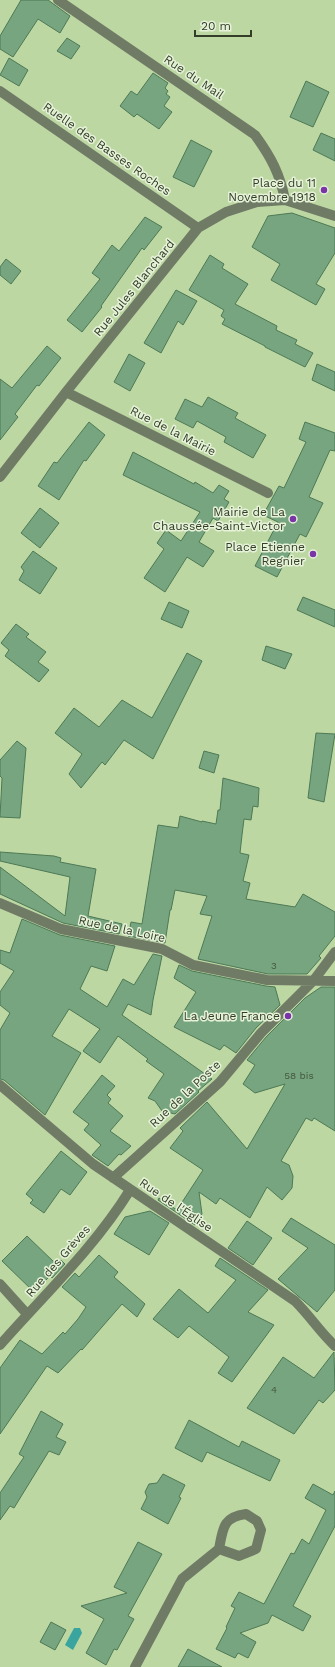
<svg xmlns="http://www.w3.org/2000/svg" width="335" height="1667" font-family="'Work Sans',sans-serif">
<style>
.water{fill:#3aa59e}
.building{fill:#77a57f;stroke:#4d7955}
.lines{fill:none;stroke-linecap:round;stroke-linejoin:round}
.minor{stroke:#707b66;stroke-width:10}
.poi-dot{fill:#7b34a7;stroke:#e6f3d9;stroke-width:1.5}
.labels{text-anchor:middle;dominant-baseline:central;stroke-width:3;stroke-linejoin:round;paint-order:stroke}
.number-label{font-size:10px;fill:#44573e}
.street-label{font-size:12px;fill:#333d28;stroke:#e6f3d9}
.poi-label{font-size:12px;fill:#333d28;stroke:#e6f3d9;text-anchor:end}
</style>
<rect width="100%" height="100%" fill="#bdd7a3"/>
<path class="water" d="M74,1628h6l2,5 -9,17 -8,-5z"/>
<path class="building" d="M21,0h27l22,16 -10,17 -22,-14 -25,38 -13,-8v-13z
M67,38l13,8 -9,13 -14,-8z
M9,58l19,12 -9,16 -19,-11z
M153,73l15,10 -3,5 3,3 -2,3 4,3 -6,9 8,6 -13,17 -22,-15 -3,3 -14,-11 11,-15 6,4z
M306,81l23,11 -16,35 -23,-10z
M321,133l14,6v22l-22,-11z
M191,140l21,11 -18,36 -21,-10z
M292,213l43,15v25l-19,31 9,5 -9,16 -45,-25 9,-16 -28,-17 16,-31z
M145,217l17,10 -18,23 -2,-2 -41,58 1,1 -20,25 -15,-12 33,-41 -8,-6 20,-28 7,6z
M210,255l14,9 -2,4 26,16 -13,20 42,22 -1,4 21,10 -2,4 18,9 -8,14 -40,-20v-1l-43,-22 3,-5 -4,-3 3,-6 -35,-20z
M6,259l15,12 -10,13 -11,-9v-8z
M176,290l21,11 -14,24 -5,-4 -17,32 -17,-10z
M47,346l14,12 -22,28 -2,-1 -22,29 3,3 -18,23v-61l12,9z
M129,354l16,9 -15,28 -16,-9z
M317,364l18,8v19l-23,-11z
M208,397l30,16 -3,5 31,17 -13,23 -29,-16 2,-5 -29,-16 -4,7 -18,-9 10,-20 17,8z
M89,422l16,13 -19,26 -2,-1 -25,40 -21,-14 16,-24 3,1z
M305,422l30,11v18l-5,-1 -21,47 14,6 -17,34 -6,-3 -23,43 -22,-11 23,-44 -15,-7 16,-29 5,2 22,-46 -7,-3z
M133,452l61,32 1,-2 18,11 6,-8 10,6 -5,8 5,3 -11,19 -5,-3 -14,24 15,9 -11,16 -16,-10 -22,35 -21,-14 20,-29 -7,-6 9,-13 15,11 19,-29 -77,-37z
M40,508l19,15 -19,25 -19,-15z
M33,551l24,17 -17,26 -21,-14 5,-9 -3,-4z
M303,597l32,13v17l-38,-17z
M169,602l20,9 -7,17 -21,-9z
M16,624l13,10 -3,3 20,15 -8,10 11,8 -10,12 -34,-26 4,-6 -8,-7z
M266,646l26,8 -7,15 -23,-9z
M187,653l15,8 -49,98 -29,-19 -19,25 -3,-3 -21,26 -12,-14 13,-20 -27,-21 19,-25 25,19 23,-27 30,18z
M316,733l19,1 -11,68 -16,-4z
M17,741l9,7 -6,70 -20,-1 2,-39 -2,-2v-16z
M204,751l15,4 -5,18 -15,-5z
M223,778l36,10 -1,19 -5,-1 -2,14 -7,-1 -2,16 -2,18 9,2 -6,26 7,2 -4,16 49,8 8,-13 32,18v24l-16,20 2,2 -14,16h-39l-70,-15 14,-43 -12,-2 7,-18 -32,-6 -4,20h-1l-5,33 -37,-7 3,-14 11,2 16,-99 20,3 2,-12 22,6v-1l14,3 2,-14h2z
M0,852l54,4 7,2 -1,4 36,7 -8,47 34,8 -3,10 -56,-11 -63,-29v-27l65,49 5,-39 -70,-16z
M22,919l38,16 55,11 -8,25 -16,-5 -11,23 27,18 16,-28 11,6 19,-31 9,2 -9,44 -2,15 -23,-11 -6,11 90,64 -14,12 1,1 -24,22 -13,-3 -7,-10 -7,-3 16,-24 -18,-13 2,-2 -30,-23 -18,27 -17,-12 17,-22 -31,-20 -17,27 29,17 -36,62 -41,-35 -4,-1v-49l10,-17 -10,-8v-13l14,-21 -14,-8v-13l10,3z
M179,965l13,6 74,15 9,1 5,18 -24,23 -20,25 -12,-8 -4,5 -46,-23 22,-35 -22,-14z
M321,987h14v144l-21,-13 -2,3 -6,-3 -25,43 8,4 4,11 -1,12 -10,12 -15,-13 -17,31 -30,-20 -4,6 -17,-12 3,22 -7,11 -37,-25 1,-2 18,12 26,-40 -33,-22 13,-17 -3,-3 27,-26 40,47 38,-65 -30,9 -12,-9 12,-19 -8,-5 19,-23 39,-39z
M102,1075l13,11 -8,9 4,4 -3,4 15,13 -13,15 21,15 -10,9 -2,-1 -11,12 -16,-11 9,-10 -17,-15 5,-6 -16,-12z
M61,1151l26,21 -17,23 -9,-6 -17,24 -14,-10 3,-3 -7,-6z
M150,1211l19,12 -20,32 -35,-21 11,-17z
M291,1218l44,27v45l-18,22 -39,-33 30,-31 -26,-17z
M247,1221l25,17 -19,27 -25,-17z
M27,1236l29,28 5,-4 4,4 -13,14 -2,-2 -16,16 -32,-31z
M99,1255l19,17 -4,5 31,27 -8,13 -15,-13 -40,46 -1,-1 -23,24 -11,-7 -47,68v-66l20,-28 22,14 21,-22 2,2 13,-15 8,-12 -24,-20 13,-14 4,4z
M220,1258l48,32 -20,22 26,13 -42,57 -14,-9 11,-16 -40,-31 -11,12 -25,-19 26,-30 29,24 28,-33 -21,-14z
M334,1352l1,38 -12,13 -4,-3 -25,34 -47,-26 36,-51 31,21z
M41,1411l22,13 -7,13 10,5 -7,13 -10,-4 -35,57 -4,-2 -10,14v-27l24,-36 -5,-3z
M189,1420l50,27 3,-6 38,19 -10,21 -63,-29 -5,10 -27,-14z
M163,1474l22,11 -6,12 2,1 -13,26 -27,-15 6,-12 -2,-5 4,-8 8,-1z
M313,1484l20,11 2,-4v35l-42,80 18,10 -8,15 -31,-16 -4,8 -28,10 16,9 -8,16 -10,-5 -3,5 -19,-9 11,-21 -1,-1 9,-19 -4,-2 8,-14 25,12 27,-51 3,1 8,-15 7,5 17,-34 -21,-12z
M138,1542l24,12 -34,62 6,3 -17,31 -3,-1 -8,16 -20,-12 18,-34 -23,-13 46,-13 -13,-6z
M51,1622l15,8 -11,20 -15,-8z
M188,1649l34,18h-44z"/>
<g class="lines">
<path class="minor" d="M58,0l197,135c16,22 25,39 30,65
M0,91l198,137
M66,392l202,101
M0,477l66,-85 132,-164 28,-16 31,-10 28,-2 50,16
M0,903l61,26 101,20 31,16 74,15 68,1
M0,1085l93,79 202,137c15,15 25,31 40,45
M113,1178l107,-96 41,-49 53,-53 21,-28
M0,1284l27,30
M0,1345c45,-51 94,-97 130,-155
M246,1514l11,7 4,9 -5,19 -17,7 -20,-7c4,-21 4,-32 27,-35z
M135,1667l47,-88 37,-30"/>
</g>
<g class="poi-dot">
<circle cx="324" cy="190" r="4"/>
<circle cx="293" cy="519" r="4"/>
<circle cx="313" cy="554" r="4"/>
<circle cx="288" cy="1016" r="4"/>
</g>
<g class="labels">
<g class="number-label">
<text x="274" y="965">3</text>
<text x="299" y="1075">58 bis</text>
<text x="274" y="1389">4</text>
</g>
<g class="street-label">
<text transform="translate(194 77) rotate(34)">Rue du Mail</text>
<text transform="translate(107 149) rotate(35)">Ruelle des Basses Roches</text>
<text transform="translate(134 288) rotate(-51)">Rue Jules Blanchard</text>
<text transform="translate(173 431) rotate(27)">Rue de la Mairie</text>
<text transform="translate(122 929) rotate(12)">Rue de la Loire</text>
<text transform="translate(185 1094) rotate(-43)">Rue de la Poste</text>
<text transform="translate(176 1205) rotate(34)">Rue de l'Église</text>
<text transform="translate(58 1261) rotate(-49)">Rue des Grèves</text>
</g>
<g class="poi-label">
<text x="316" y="183">Place du 11<tspan x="316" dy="14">Novembre 1918</tspan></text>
<text x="285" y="512">Mairie de La<tspan x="285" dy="14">Chaussée-Saint-Victor</tspan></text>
<text x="305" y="547">Place Etienne<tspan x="305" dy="14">Regnier</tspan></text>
<text x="280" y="1016">La Jeune France</text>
</g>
</g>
<path d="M195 30v6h56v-6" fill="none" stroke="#333d28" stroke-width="2"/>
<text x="201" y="30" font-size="12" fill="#333d28" stroke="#e6f3d9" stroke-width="3" paint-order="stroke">20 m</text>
</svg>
